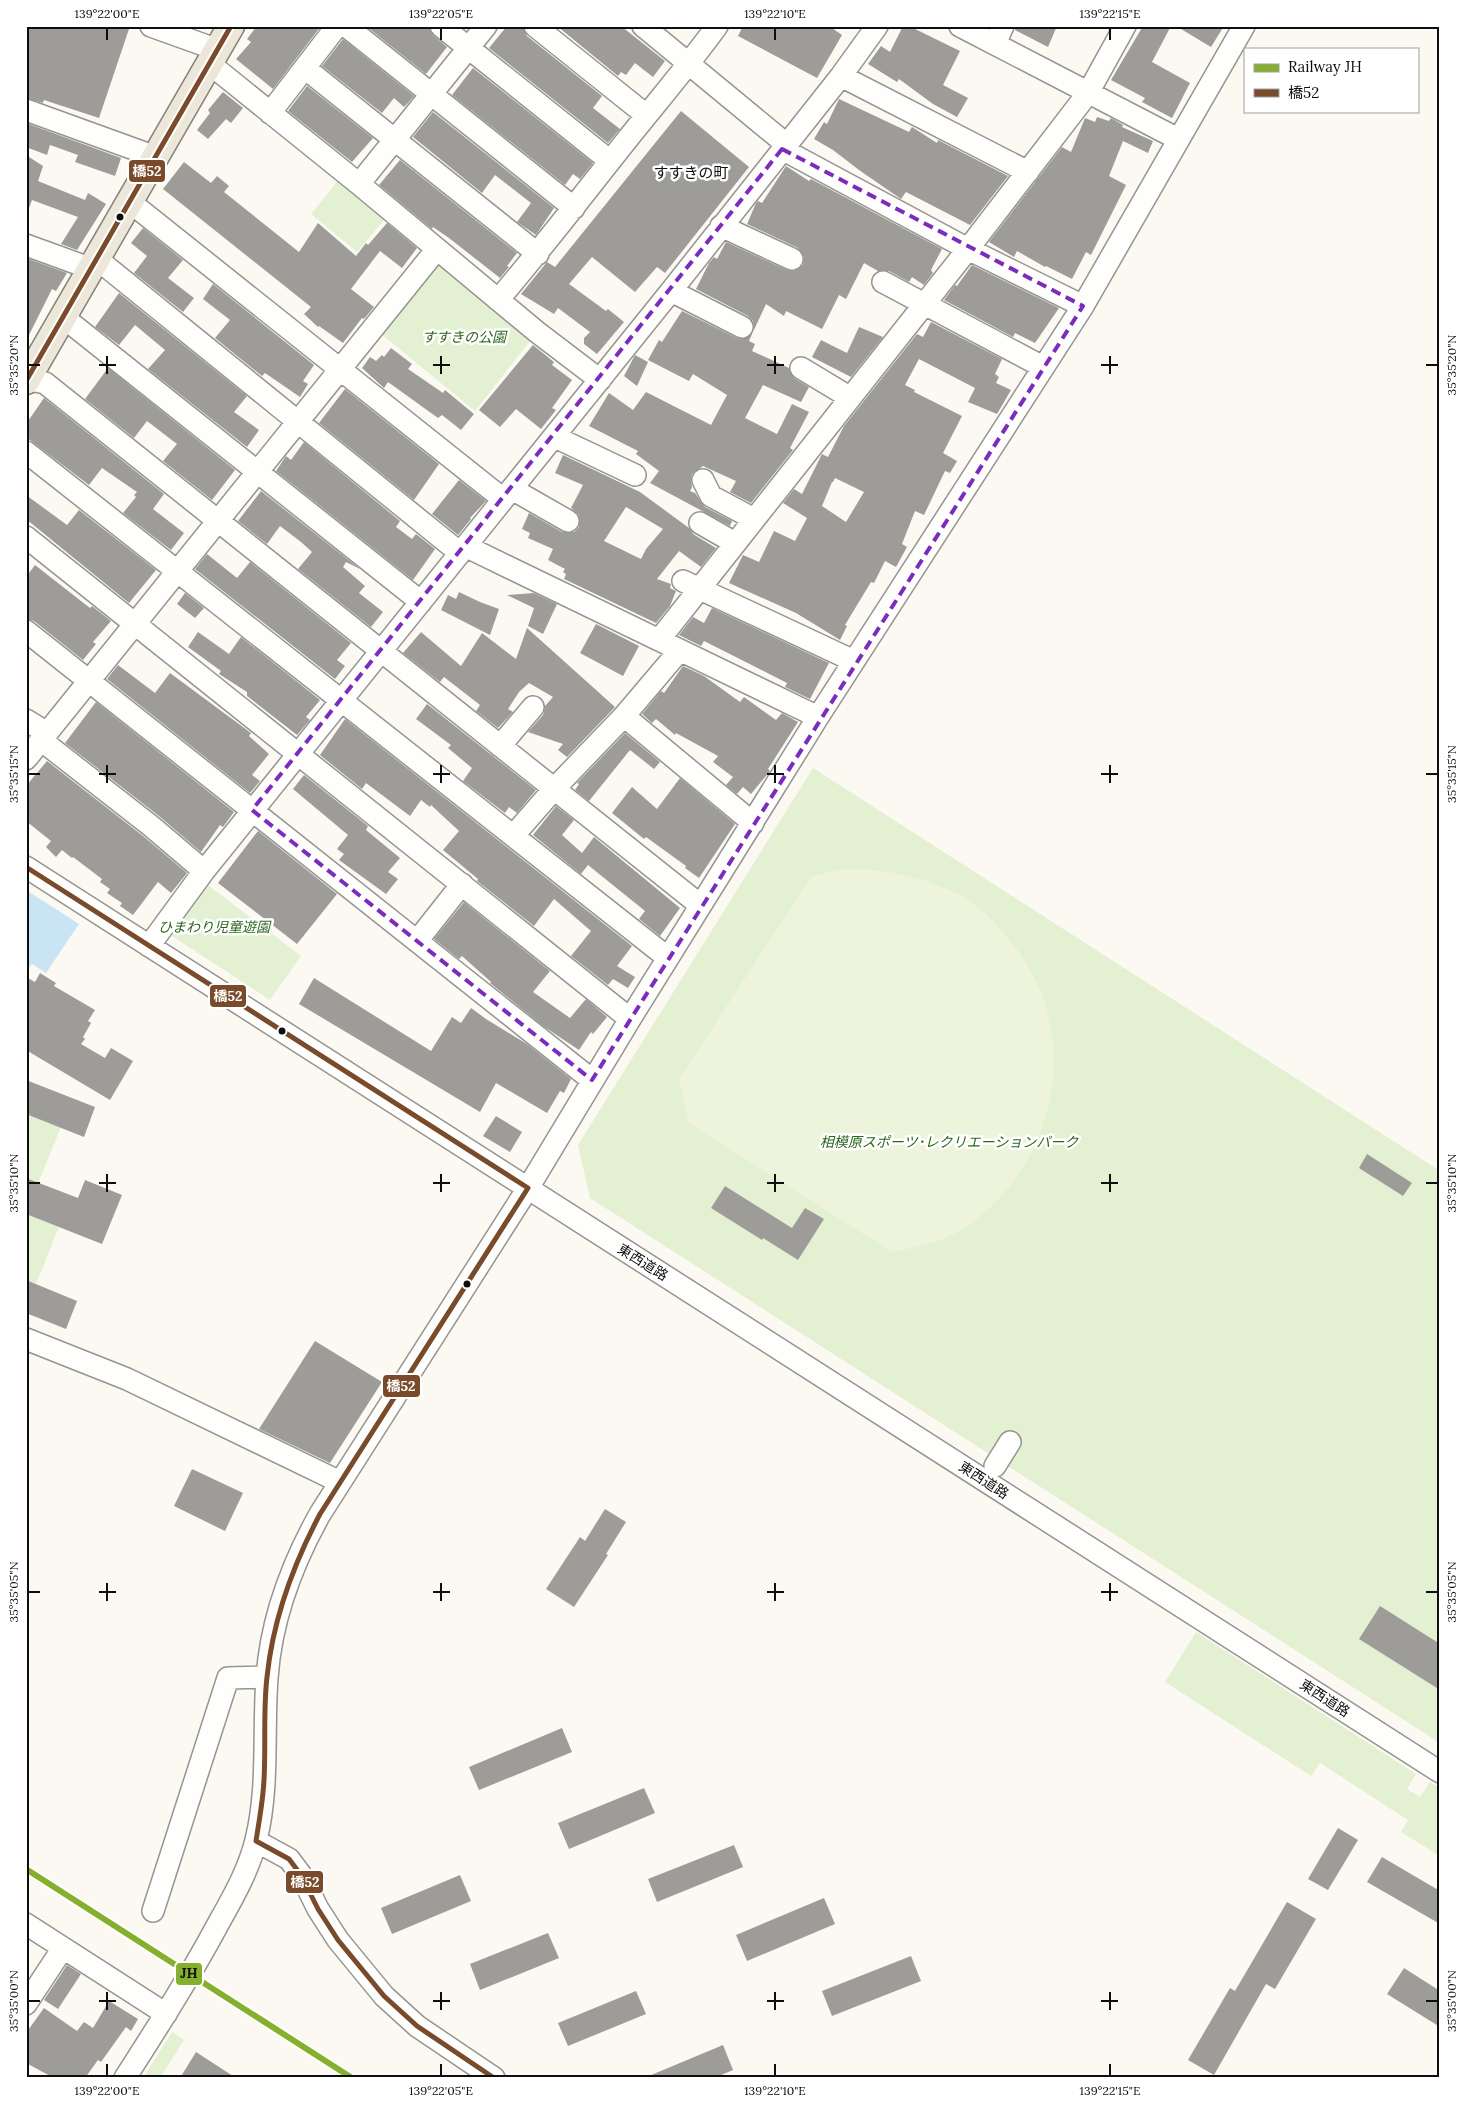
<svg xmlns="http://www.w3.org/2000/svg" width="1466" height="2104" font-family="Lora,'Noto Sans JP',serif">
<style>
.green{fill:#e4f0d2}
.pitch{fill:#eef4dc}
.water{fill:#c9e5f5}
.building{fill:#9e9c98;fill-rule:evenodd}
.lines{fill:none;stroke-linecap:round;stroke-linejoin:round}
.minor-casing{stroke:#959491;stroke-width:24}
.major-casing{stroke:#82817e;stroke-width:29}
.minor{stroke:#fefefd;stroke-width:21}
.major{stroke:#ece7d8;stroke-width:26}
.bus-1-casing{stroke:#fff;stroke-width:9}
.bus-1{stroke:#7a4b2a;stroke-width:5}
.rail-1-casing{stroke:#fff;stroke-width:10}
.rail-1{stroke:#85b02d;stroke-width:6}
.marked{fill:none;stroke:#7b2cbf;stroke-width:4;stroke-dasharray:10 6;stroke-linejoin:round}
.ticks{fill:none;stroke:#0e0e0e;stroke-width:2}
.bus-dot{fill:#0e0e0e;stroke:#fff;stroke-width:2}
.labels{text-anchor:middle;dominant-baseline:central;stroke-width:5;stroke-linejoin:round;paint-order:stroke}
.park-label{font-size:14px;font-style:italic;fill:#2c661e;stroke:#fff}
.street-label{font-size:14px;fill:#0e0e0e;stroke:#fff}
.neighbourhood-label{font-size:15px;fill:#0e0e0e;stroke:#fff}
.line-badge{stroke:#fff;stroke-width:2}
.badge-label{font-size:14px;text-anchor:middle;font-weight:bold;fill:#fff}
.pale-badge-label{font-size:14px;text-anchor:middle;font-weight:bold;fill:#111}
.neatline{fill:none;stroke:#0e0e0e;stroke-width:2}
.ticks-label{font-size:12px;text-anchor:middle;fill:#0e0e0e}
</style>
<rect width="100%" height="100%" fill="#fbf9f2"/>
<path class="green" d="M338,181l47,38 -28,33 -46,-38z
M446,257l91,75 -62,79 -95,-78z
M813,768l627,403v572l-850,-545 -12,-53z
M208,885l93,71 -31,44 -98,-64 1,-6z
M26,1114l35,13 -23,56 -12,-5z
M26,1214l33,13 -23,57 -10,-4z
M1196,1632l220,142 -9,15 13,8 10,-15 10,6v68l-39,-24 7,-12 -88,-57 -9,13 -146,-94z
M172,2032l12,8 -24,38h-17z"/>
<path class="pitch" d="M860,869c35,2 70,10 101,27 18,9 32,25 45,40 80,91 55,227 -43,293 -20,13 -48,18 -71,23l-203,-129 -10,-44 133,-203 26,-6z"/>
<path class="water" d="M26,890l53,34 -33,49 -14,-9 -6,7z"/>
<path class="building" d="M26,26h104l-31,92 -55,-18 -1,3 -17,-5z
M257,26h64l-48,63 -37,-30 15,-17 -4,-3z
M366,26h63l4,9 14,12 -21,27z
M507,26h16l4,10 75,60 -9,12 27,21 -12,14 -119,-95z
M557,26h64l44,35 -12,16 -18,-14 -9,12 -5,-3 -3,4z
M743,26h86l13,9 -25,43 -79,-42z
M903,26h6l51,25 -17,34 25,13 -11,19 -24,-13 -34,-25 -2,3 -29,-18 13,-18 9,6z
M1015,26h42l-9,21 -33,-17z
M1143,26h28l-19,36 38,21 -18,35 -30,-16 3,-4 -34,-18z
M1176,26h48l-13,21z
M343,39l71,57 -6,7 -4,4 -10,-9 -12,15 -60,-47z
M473,68l120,95 -13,16 -7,-5 -8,11 -113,-90z
M307,86l66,52 -21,24 -64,-51z
M223,92l20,16 -12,15 -5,-4 -18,20 -11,-9 13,-17 -2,-3z
M839,99l70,33 3,-5 25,16 1,-3 70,36 -38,49 -64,-33 -5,7 -42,-29 -26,-20 -19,-11 10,-17 3,2z
M681,111l68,56 -84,106 -8,-6 -22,25 -43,-35 -23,27 37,27 2,-2 16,13 -27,32 -13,-10v-6l6,-6 -32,-24 -4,6 -33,-20 26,-32 8,5z
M433,112l121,96 -18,27 -19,-13 14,-19 -36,-28 -13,18 -69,-56z
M1097,117l12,4 2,-3 12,7 -1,2 31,14 -5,12 -25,-12 -14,35 17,9 -35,70 -5,-3 -14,27 -26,-13 -1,1 -28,-16 -3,6 -25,-15 73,-95 9,5 14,-34 10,4z
M26,123l95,35 -6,18 -40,-14 3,-7 -28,-10 -3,10 -21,-8z
M26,155l17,11 -5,15 47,19 3,-7 18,11 -29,46 -16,-6 17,-27 -46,-17 -3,8 -3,-1z
M400,160l117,93 -10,13 2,1 -9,11 -51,-40 -16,-11 -1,2 -53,-44z
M184,162l27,21 6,-7 12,10 -5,6 75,60 19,-29 38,33 10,-13 2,2 19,-22 30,25 -15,20 -22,-17 -29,38 23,18 -10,12 -2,-1 -19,25 -24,-17 -1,1 -14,-13 7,-7 -148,-118z
M786,166l23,15 2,-2 131,70 -11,21 2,3 -9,12 -12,-8 -3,5 -20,-11h-11l-14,-8 -18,36 -7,-4 -17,34 -36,-18 -2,5 -18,-12 -12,26 -1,-9 -5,-5 -52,-27 13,-26 5,-6 3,2 9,-17 61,28 7,1 9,-6 1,-8 -6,-9 -51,-24 9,-21 2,-2 4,2z
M143,228l40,32 -15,18 26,20 -11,14 -49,-39 13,-17 -16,-13z
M26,258l41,15 -11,18 -4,-2 -26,52z
M972,265l87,43 -24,35 -20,-10 -2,4 -69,-37 11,-15 2,1z
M213,284l101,81 -11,16 5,3 -8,13 -35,-24 -3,3 -47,-38 15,-18 -27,-21z
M119,293l128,103 -13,16 25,18 -12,17 -99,-78 17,-19 -30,-25 -16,20 -24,-18z
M682,311l55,27 6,1 9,-5 -3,7 6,3 -3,7 37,17 5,10 15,9 -8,15 -38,-17 -18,33 32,16 15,-30 17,8 -19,36 3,2 -42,53 -21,-11 6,-11 -33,-15 -11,8 -1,6 1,7 -2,4 5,2 10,14 27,14 -2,5 -80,-43 9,-12 -23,-17 2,-3 -49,-25 20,-33 24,17 13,-18 65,33 16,-30 -34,-21 -4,7 -41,-21 11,-20 3,2z
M931,322l71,37 -7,15 4,3 -3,6 15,7 -14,24 -29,-12 7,-14 -56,-29 -14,26 10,5 -1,2 48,24 -19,37 14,8 -7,12 -5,-2 -21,44 -9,-4 -13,33 5,3 -11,20 -11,-6 -11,22 -3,-1 -26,43 2,1 -7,14 -44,-27 -67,-30 14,-28 16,7 15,-31 21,10 12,-23 -24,-15 11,-14 8,5 20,-40 6,3 16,-31 73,-92 6,3zM835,478l29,14 -18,30 -24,-16 10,-24h1z
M859,327l24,10 -32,40 -39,-20 9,-17 26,13z
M533,345l21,17 -2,3 20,15 -20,28 4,2 -15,19 -25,-20 -16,18 -21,-17z
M391,348l21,16 -4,5 35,24 2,-3 29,24 -13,16 -19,-15 -4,3 -50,-36 -4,6 -22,-20 8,-11 6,4 6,-6 2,2z
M635,355l13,7 -11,24 -13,-10z
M108,368l127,102 -23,30 -49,-39 14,-17 -30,-23 -13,17 -49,-39z
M345,389l94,75 -25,36 -95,-77z
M44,398l120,96 -11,15 31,24 -13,17 -48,-37 13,-16 -2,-2 3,-3 -35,-24 -13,17 -63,-48v-13z
M304,442l96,79 -4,6 16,12 4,-5 19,15 -22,31 -137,-109 10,-15 5,4z
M563,455l77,37 49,36 4,6 23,14 -15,19 -22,-16 -22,28 14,5 -1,4 6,3 -6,15 -14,17 -92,-44 2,-5 -3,-2 2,-3 -17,-9 5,-11 -25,-11 2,-5 -8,-4 7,-16 33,19h12l5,-5v-12l-8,-7 12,-23 -28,-12zM626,507l37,22 -17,20 -5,10 -37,-18z
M459,480l27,21 -16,17 1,1 -13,16 -26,-21z
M261,491l99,78 -14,-7 -3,5 22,19 -6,7 24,19 -12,15 -73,-58 14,-17 -11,-10 -21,-16 -13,18 -29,-23z
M26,495l41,30 12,-15 77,60 -27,33 -103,-84z
M207,554l30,24 13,-16 101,81 -14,17 8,6 -10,13 -140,-110z
M35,565l55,43 2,-2 19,15 -18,21 3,2 -13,16 -49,-39 -8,-2v-42z
M459,592l21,10 19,7 -9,26 -49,-25 7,-15 8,4z
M185,593l19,15 -9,10 -18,-14z
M534,593l23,11 -14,30 -15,-8 6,-18 -27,-13z
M712,608l117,55 -19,36 -25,-12 2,-4 -83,-42 -3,5 -22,-11 14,-18 11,6z
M596,624l43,22 -16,30 -43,-23z
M527,628l88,79 -48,50 -9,-7 5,-6 -35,-12 15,-17 2,-9 8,-9 -24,-14 -10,9 -11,17 5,3 -15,16 -22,-17 4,-6 -36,-28 -4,5 -37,-29 18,-21 40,34 21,-33 34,26z
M198,632l31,22 12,-17 79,63 -14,17 4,3 -13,15 -50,-39v-4l-28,-18 2,-3 -33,-24z
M118,665l37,28 15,-20 81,60 -2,3 20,18 -17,21 8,6 -10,12 -143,-114z
M683,666l21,10 36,26 4,-5 32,23 6,-7 16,9 -30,47 2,2 -19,23 -8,-7 -6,7 -11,-9 7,-8 -20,-15 5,-6 -42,-23 -1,2 -19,-16 -4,4 -10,-9 19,-23 3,2z
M96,702l138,110 -11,15 -3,-2 -19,27 -42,-36 -94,-73z
M427,704l109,86 -19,23 -8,-6 -4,6 -42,-32 9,-13 -24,-20 3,-3 -35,-26z
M345,719l287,227 -15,20 18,11 -7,11 -15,-9 -5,6 -37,-29 20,-25 -37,-32 -20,27 -57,-45 1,-2 -35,-29 16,-19 -28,-26 -1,2 -9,-7 -11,16 -44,-33 -4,6 -42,-34z
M625,733l35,29 -6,7 -24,-19 -41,51 -14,-11 4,-6 -2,-1z
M47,761l96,75 44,37 -16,20 -13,-11 -25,33 -13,-9 2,-3 -15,-10 3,-4 -10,-7 2,-3 -29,-22 -1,1 -10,-8 -6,7 -10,-10 5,-6 -25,-20v-35z
M304,775l64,51 -2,4 34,28 -12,14 10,7 -12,15 -47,-34 5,-6 -7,-5 11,-14 -55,-46z
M680,778l55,46 -36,54 -14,-10 1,-2 -40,-29 -2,2 -32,-26 20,-26 25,22z
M556,806l18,14 -12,15 20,18 12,-16 86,71 -20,28 -21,-17 6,-8 -57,-46 -7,9 -48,-39z
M258,831l79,63 -40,50 -79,-61z
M464,902l86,69 -17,21 37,26 16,-19 21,18 -14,17 -2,-2 -12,18 -36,-24 -53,-43 1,-1 -29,-26 -3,3 -25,-20z
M40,973l16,10 -2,3 41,24 -7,11 3,2 -8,14 2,2 -4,5 24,14 6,-10 22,13 -23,39 -84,-50v-73l9,5z
M314,978l117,73 21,-34 9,6 10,-15 15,11 41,25 44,35 -7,14 -4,-2 -13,22 -51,-30 -16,29 -181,-108z
M26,1080l69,27 -11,30 -58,-23z
M496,1116l26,16 -12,20 -27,-16z
M1367,1154l45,29 -9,13 -44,-28z
M26,1178l52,20 7,-18 37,15 -20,49 -76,-30z
M725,1186l67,42 13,-20 19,11 -26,41 -35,-22 -1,2 -51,-32z
M26,1280l51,21 -11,28 -40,-16z
M315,1341l67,41 -52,81 -71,-34z
M192,1469l51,24 -18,38 -51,-25z
M605,1509l21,13 -20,32 2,1 -34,52 -28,-18 34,-52 5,4z
M1380,1606l60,38v46l-81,-51z
M562,1728l10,24 -93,38 -10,-23z
M644,1788l11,25 -86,36 -11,-26z
M1338,1828l20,12 -30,50 -20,-11z
M734,1845l9,22 -86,35 -9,-23z
M1382,1857l58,34v33l-73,-42z
M460,1875l11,26 -79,33 -11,-26z
M824,1898l11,26 -88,37 -11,-26z
M1287,1902l29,17 -41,70 -9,-5 -52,91 -26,-15 42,-72 5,3z
M548,1933l11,25 -79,32 -10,-26z
M911,1956l10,25 -89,35 -10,-25z
M67,1965l14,9 -23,35 -14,-9z
M1404,1968l36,23v36l-53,-33z
M636,1991l10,23 -78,32 -10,-23z
M109,2001l29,18 -7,12 -5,-4 -25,35 -3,-2 -13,18h-31l-28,-15v-30l18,-25 33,23 7,-9 9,6z
M723,2045l10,25 -19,8h-70z
M196,2052l40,26h-56z"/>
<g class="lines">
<g class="minor-casing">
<path id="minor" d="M151,26l67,24
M346,26l228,182
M441,26l169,135
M535,26l111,89
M643,26l143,118
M960,26l218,113
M995,44l8,-18
M210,64l149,120 178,148 63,48
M306,69l232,185
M841,76l187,96
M26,110l130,47
M270,113l67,-87
M782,149l186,100 115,57
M359,184l127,-158
M130,202l373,297
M721,226l71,33
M26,245l66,24
M97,259l363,294
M883,282l160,85
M671,291l71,36
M498,300c47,-55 91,-113 136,-169 28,-35 57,-69 83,-105
M63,317l358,285
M801,368l48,29
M26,382l10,-1 9,2 655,522
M555,437l80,38
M26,452l642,506
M703,480l8,16 43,23
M512,489l56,32
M700,523l35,20
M26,537l604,482
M465,546l353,171
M683,581l171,80
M26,631l566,449
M659,640l309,-391 120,-156 37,-67
M624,716l129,107
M26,720l21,13
M41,740l110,86 53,45
M500,746l33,-39
M26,759l411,-510
M513,836l41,-47 70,-73 56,-66
M26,867l1414,905
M417,941l45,-57
M149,946l55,-75 467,-580 170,-215 36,-50
M26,1339l101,40 213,103
M995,1466l15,-24
M256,1841l33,18 12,16 17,34 20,31 46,56 33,30 77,52
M153,1911l75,-233 39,-1
M26,1924l140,90
M26,2004l37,-56
M125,2078c32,-50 64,-100 92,-152 15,-27 32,-56 39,-86 13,-52 7,-108 11,-162 4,-58 25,-114 53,-164l208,-326 102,-169 188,-302 265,-411 161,-280"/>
</g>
<g class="major-casing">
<path id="major" d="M26,381l205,-355"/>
</g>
<use href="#minor" class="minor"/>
<use href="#major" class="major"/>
<g class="bus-1-casing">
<path id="bus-1" d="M26,381l205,-355
M26,867l502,321 -208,326c-27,51 -47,105 -53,163 -4,34 -1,69 -3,103 -1,21 -5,41 -8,61l33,18 12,16 17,34 20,31 46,56 33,30 77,52"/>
</g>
<use href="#bus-1" class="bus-1"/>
<g class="rail-1-casing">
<path id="rail-1" d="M26,1869l326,209"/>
</g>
<use href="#rail-1" class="rail-1"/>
</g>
<path class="marked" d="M782,149l301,157 -491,774 -340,-270z"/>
<path class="ticks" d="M107,28v12M441,28v12M775,28v12M1110,28v12M107,356v18M441,356v18M775,356v18M1110,356v18M28,365h12M99,365h17M433,365h17M767,365h17M1101,365h17M1426,365h12M107,765v18M441,765v18M775,765v18M1110,765v18M28,774h12M99,774h17M433,774h17M767,774h17M1101,774h17M1426,774h12M107,1174v18M441,1174v18M775,1174v18M1110,1174v18M28,1183h12M99,1183h17M433,1183h17M767,1183h17M1101,1183h17M1426,1183h12M107,1583v18M441,1583v18M775,1583v18M1110,1583v18M28,1592h12M99,1592h17M433,1592h17M767,1592h17M1101,1592h17M1426,1592h12M107,1992v18M441,1992v18M775,1992v18M1110,1992v18M28,2001h12M99,2001h17M433,2001h17M767,2001h17M1101,2001h17M1426,2001h12M107,2064v12M441,2064v12M775,2064v12M1110,2064v12"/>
<g class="bus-dot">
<circle cx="120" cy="217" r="4.5"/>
<circle cx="282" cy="1031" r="4.5"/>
<circle cx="467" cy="1284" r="4.5"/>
</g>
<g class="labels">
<g class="park-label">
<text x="464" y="337">すすきの公園</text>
<text x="214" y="927">ひまわり児童遊園</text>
<text x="949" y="1142">相模原スポーツ･レクリエーションパーク</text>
</g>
<g class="street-label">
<text transform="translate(643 1262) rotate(32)">東西道路</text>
<text transform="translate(984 1480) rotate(33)">東西道路</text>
<text transform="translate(1325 1698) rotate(33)">東西道路</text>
</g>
<g class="neighbourhood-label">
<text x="691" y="172">すすきの町</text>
</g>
</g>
<g class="line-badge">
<rect x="128" y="159" width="38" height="24" rx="5" fill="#7a4b2a"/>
<rect x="209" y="984" width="38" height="24" rx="5" fill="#7a4b2a"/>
<rect x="382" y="1374" width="39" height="24" rx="5" fill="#7a4b2a"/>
<rect x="285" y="1870" width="39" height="24" rx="5" fill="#7a4b2a"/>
<rect x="175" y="1962" width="28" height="24" rx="5" fill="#85b02d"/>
</g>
<g class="badge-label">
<text x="147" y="176">橋52</text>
<text x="228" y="1001">橋52</text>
<text x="401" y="1391">橋52</text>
<text x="305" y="1887">橋52</text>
</g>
<g class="pale-badge-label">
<text x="189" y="1978">JH</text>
</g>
<rect width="1466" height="2104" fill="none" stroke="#ffffff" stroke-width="55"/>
<rect x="1244" y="48" width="175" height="65" fill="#ffffff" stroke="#9f9f9f"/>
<rect x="1254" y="64" width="25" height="8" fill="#85b02d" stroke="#9f9f9f"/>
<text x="1288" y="72" font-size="15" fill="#0e0e0e">Railway JH</text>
<rect x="1254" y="89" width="25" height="8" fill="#7a4b2a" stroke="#9f9f9f"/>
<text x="1288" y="98" font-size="15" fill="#0e0e0e">橋52</text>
<rect x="28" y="28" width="1410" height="2048" class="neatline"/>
<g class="ticks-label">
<text x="107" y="18">139°22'00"E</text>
<text x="441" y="18">139°22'05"E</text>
<text x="775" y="18">139°22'10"E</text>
<text x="1110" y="18">139°22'15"E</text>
<text transform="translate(14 365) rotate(-90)" y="4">35°35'20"N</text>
<text transform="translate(1452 365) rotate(-90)" y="4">35°35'20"N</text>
<text transform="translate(14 774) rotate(-90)" y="4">35°35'15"N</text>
<text transform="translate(1452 774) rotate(-90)" y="4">35°35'15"N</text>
<text transform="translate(14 1183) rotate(-90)" y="4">35°35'10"N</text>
<text transform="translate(1452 1183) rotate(-90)" y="4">35°35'10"N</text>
<text transform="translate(14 1592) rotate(-90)" y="4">35°35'05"N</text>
<text transform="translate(1452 1592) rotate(-90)" y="4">35°35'05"N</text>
<text transform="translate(14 2001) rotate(-90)" y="4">35°35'00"N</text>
<text transform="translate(1452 2001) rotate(-90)" y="4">35°35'00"N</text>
<text x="107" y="2095">139°22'00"E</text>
<text x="441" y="2095">139°22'05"E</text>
<text x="775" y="2095">139°22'10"E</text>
<text x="1110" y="2095">139°22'15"E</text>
</g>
</svg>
